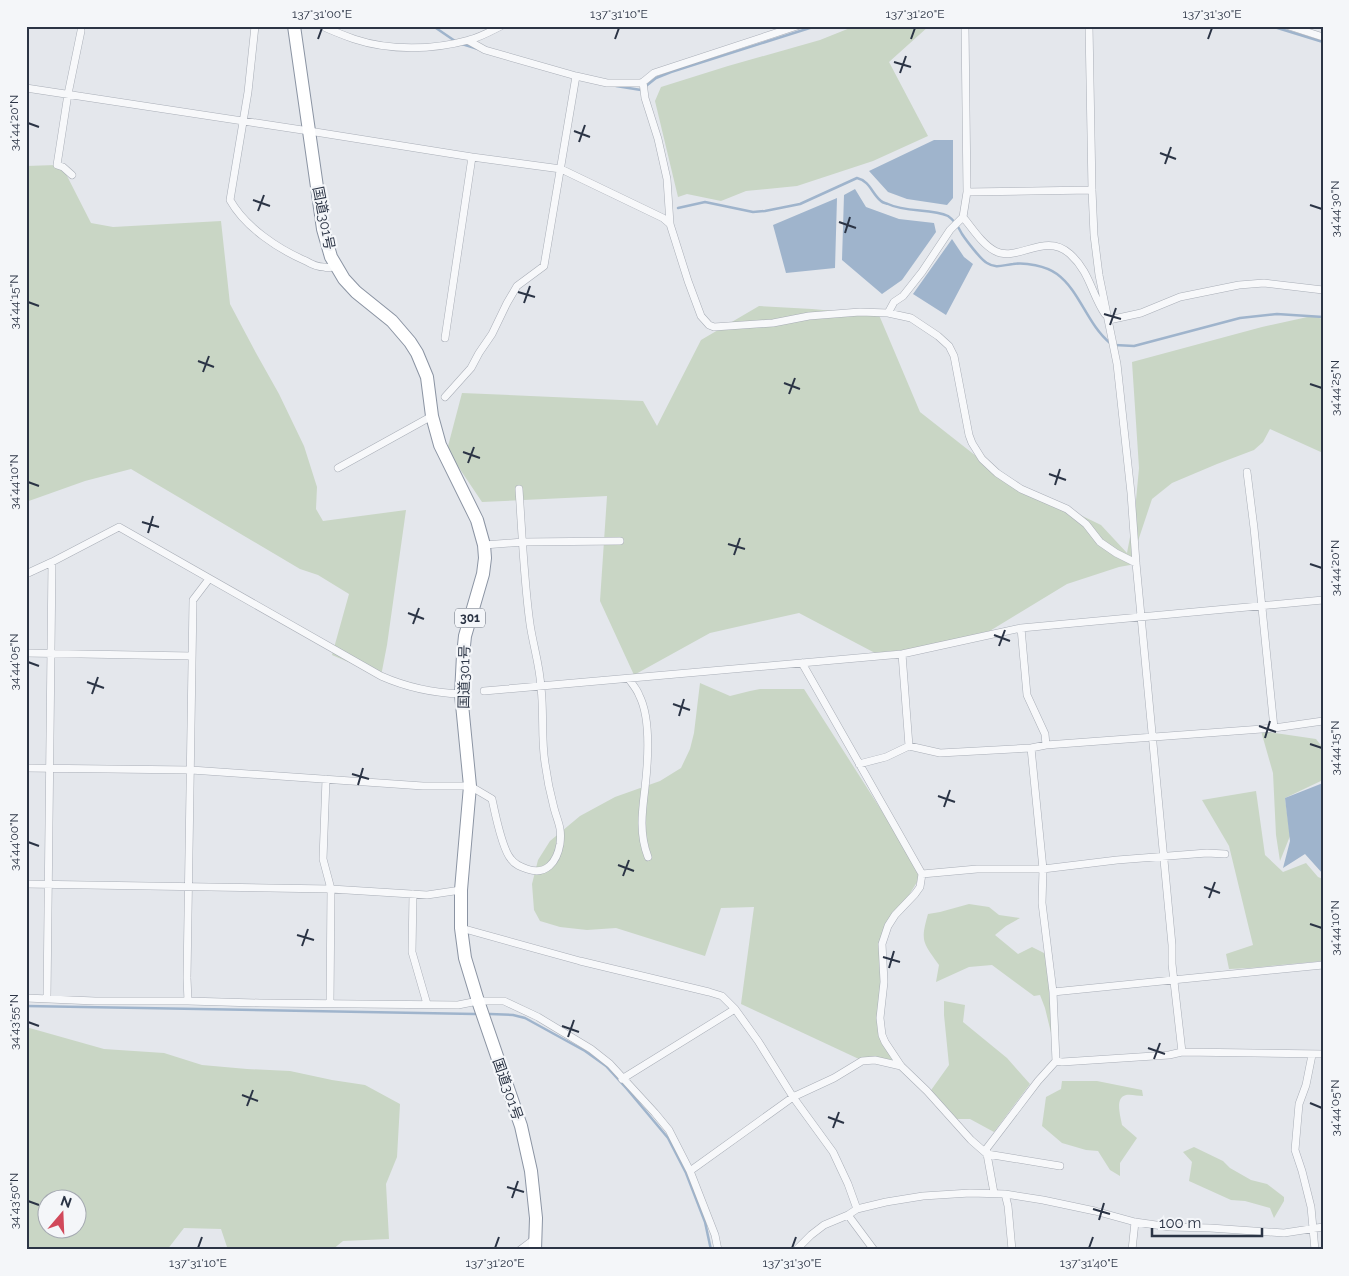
<svg xmlns="http://www.w3.org/2000/svg" width="1349" height="1276" font-family="Raleway,'Noto Sans JP',sans-serif">
<style>
.green{fill:#c9d6c5;fill-rule:evenodd}
.water{fill:#9fb4cc}
.lines{fill:none;stroke-linecap:round;stroke-linejoin:round}
.stream{stroke:#9fb4cc;stroke-width:2.5}
.street-casing{stroke:#a9aeb7;stroke-width:8}
.highway-casing{stroke:#8b94a3;stroke-width:14}
.street{stroke:#f7f8fa;stroke-width:7}
.highway{stroke:#fff;stroke-width:12}
.ticks{fill:none;stroke:#2b3445;stroke-width:2}
.labels{text-anchor:middle;dominant-baseline:central;stroke-width:4.5;stroke-linejoin:round;paint-order:stroke}
.shield{fill:#f4f6f9;stroke:#676e7b;stroke-width:1}
.shield-label{font-size:12px;font-weight:bold;fill:#2b3445}
.street-label{font-size:14px;fill:#2b3445;stroke:#f4f6f9}
.neatline{fill:none;stroke:#2b3445;stroke-width:2}
.ticks-label{font-size:12px;text-anchor:middle;fill:#2b3445}
</style>
<rect width="100%" height="100%" fill="#e4e7ec"/>
<path class="green" d="M855,26h74l-40,36 39,74 -55,25 -76,25 -51,5 -25,10 -34,-7 -9,3 -23,-96 6,-14 67,-21 92,-26z
M56,165l9,7 26,51 22,4 108,-6 9,83 26,49 23,41 25,52 13,41 -1,22 7,12 83,-11 -19,135 -6,31 -49,-21 17,-61 -31,-19 -18,-6 -169,-100 -46,12 -59,21v-336z
M759,306l53,3 67,6 41,97 84,66 97,47 26,28 8,-42 4,-43 -7,-106 130,-35 50,-11 11,3v134l-53,-24 -7,13 -9,8 -37,14 -45,19 -20,16 -22,66 -11,2 -52,17 -97,59 -95,10 -76,-40 -89,20 -76,42 -34,-74 7,-105 -125,6 -35,-52 15,-57 181,8 14,25 44,-86z
M700,683l30,13 20,-5 10,-2h44l118,185 -37,60 -4,96 12,34 -32,-4 -120,-56 13,-97 -33,1 -16,48 -89,-28 -29,2 -27,-3 -20,-6 -6,-11 -2,-26 6,-24 12,-19 30,-25 35,-19 45,-16 21,-13 9,-19 4,-16z
M1261,731l55,8 7,9v32l-38,18 5,38 -10,25 -4,-26 -3,-62z
M1256,791l9,64 18,17 23,-9 12,14 5,2v82l-73,7 -21,1 -3,-15 27,-9 -24,-99 -27,-46z
M969,904l20,3 10,8 21,3 -14,8 -11,9 23,19 14,-7 16,8 6,90 -9,-37 -5,-13 -6,1 -42,-31 -23,2 -33,15 3,-17c-16,-23 -19,-23 -11,-51l12,-2z
M944,1001l21,4 -2,17 44,36 23,26 -36,48 -24,-13h-14l-27,-26 20,-28 -5,-50z
M26,1027l78,22 60,4 38,12 45,4 43,2 42,9 33,5 35,19 -3,53 -11,27 3,55 -46,2 -11,9h-104l-7,-21 -37,-1 -17,22h-141zM48,1198h30v30h-30z
M1062,1081h35l45,9 1,6c-5,0 -12,-2 -17,-1 -12,3 -5,22 -4,30l15,13 -17,25v13l-10,-6 -12,-19 -12,-1 -24,-7 -20,-17 4,-29 15,-8z
M1194,1147l29,14 7,7 21,12 16,4 17,13v4l-10,17 -4,-10 -25,-7 -14,-1 -42,-19 3,-19 -9,-10z"/>
<path class="water" d="M934,140h19v58l-6,7 -40,-6 -19,-7 -19,-21z
M855,189l11,18 33,12 35,4 2,9 -34,48 -20,14 -40,-34 2,-65z
M837,198l-2,70 -49,5 -13,-48z
M952,239l12,18 9,7 -27,51 -33,-21z
M1323,783v91l-18,-20 -22,14 7,-27 -5,-43z"/>
<g class="lines">
<path class="stream" d="M433,26l22,15
M1271,26l52,16
M462,44l16,5
M616,86l25,4 15,-12 15,-6 145,-46
M678,208l27,-6 48,10 12,-1 35,-7 57,-26c13,3 15,16 24,23 2,2 5,2 7,3 18,9 44,4 60,12 6,4 11,12 14,18 4,6 19,26 25,29 9,6 16,2 26,1 12,-2 33,2 44,10 23,17 30,50 53,69
M1115,345l19,1 106,-28 37,-4 46,3
M26,1006l449,8
M490,1014l23,1 12,3 60,33 21,15 21,23 41,49 18,35 19,49 6,28"/>
<g class="street-casing">
<path id="street" d="M255,26l-7,66 -18,108c15,27 48,49 76,61 5,3 12,6 18,6 4,1 8,0 12,0
M322,26c10,5 21,9 32,13 36,12 79,11 115,1 12,-3 22,-9 32,-14
M1089,26l3,164 2,45 5,40 18,89 14,129 5,70 36,382v19l10,88
M1289,26l34,11
M469,41l16,9 91,26 31,7h33l3,-1 2,16 13,41 9,40 3,45 18,57 13,35 8,9 5,2 59,-4 36,-7 51,-4 28,1 23,5 27,18 11,10 5,10 15,79 3,8 10,16 15,14 24,16 46,20 19,15 14,18 16,11 20,10
M643,82l11,-9 143,-47
M26,88l283,43 163,26 89,12 102,49 7,6
M72,175l-9,-8 -6,-2 11,-71 13,-63
M967,192l125,-2
M963,217c9,11 19,27 32,34 23,12 50,-20 75,3 20,18 21,39 35,60
M888,313l6,-11 9,-6 19,-24 28,-42 13,-13 4,-25 -2,-166
M1109,320l32,-7 39,-16 59,-12 25,-2 59,7
M445,338l27,-181
M445,397l26,-29 8,-15 13,-19 15,-31 10,-17 27,-20 32,-190
M338,468l94,-52
M1247,472l7,56 20,200
M484,545l39,-3 97,-1
M26,574l26,-12 67,-35 262,149c25,11 52,17 80,18
M1021,628l6,67 18,39 1,11
M26,653l166,3
M902,654l7,92
M802,663l120,211 -2,13 -5,7 -20,21 -7,11 -6,18 2,38 -4,36 2,17 3,7 16,24 26,25 44,49 16,14 73,12
M629,679c3,5 8,10 10,16 12,23 9,67 6,93 -3,24 -6,46 3,69
M484,691l418,-37 119,-26 302,-28
M1031,748l12,121 -1,34 11,89 3,69 6,1 107,-7 13,-3 141,2
M859,764l27,-7 23,-11 31,7 91,-5 15,-3 228,-17 49,-7
M26,768l165,2 232,16h47l22,13c3,14 10,50 19,60 4,6 10,8 16,10 19,7 30,-7 33,-25 2,-17 -2,-21 -6,-36 -4,-15 -7,-30 -9,-45 -4,-25 -1,-51 -4,-75 -1,-22 -8,-43 -11,-64 -6,-43 -8,-91 -11,-135
M326,779l-3,80 8,30 -1,114
M922,874l55,-5h66l74,-9 90,-7 18,1
M26,884l305,5 96,6 34,-5
M413,894l-1,58 15,52
M461,928l119,33 129,31 13,4 13,13 23,32 35,56 40,55 15,32 9,25
M1053,992l270,-27
M26,998l69,3h93l72,2 198,2 20,-4h26l34,16 53,32 19,15 45,49 14,17 21,41 25,64 3,15
M47,998l5,-436
M188,1001l-1,-23 6,-378 16,-21
M1312,1055l-6,30 -7,19 -4,46 7,21 9,36 4,43
M622,1079l113,-70
M690,1171l103,-74 41,-19 28,-17 13,-1 26,6
M994,1193l-7,-39v-6l51,-67 18,-20
M1005,1194l3,12 4,44
M848,1215l26,35
M520,1250l16,-12
M796,1250l15,-15 13,-10 24,-10 9,-6 29,-7 37,-6 47,-3 35,1 38,6 52,11 40,11 35,5 40,1 74,5 39,-6
M1132,1250l3,-28"/>
</g>
<g class="highway-casing">
<path id="highway" d="M294,26l29,203 8,28 13,22 12,13 36,29 18,21 7,11 10,24 5,39 8,29 37,75 7,25 1,13 -2,16 -18,62 -2,19 -2,39 9,92 -9,104v38l4,30 13,43 43,125 10,45 5,47 -1,32"/>
</g>
<use href="#street" class="street"/>
<use href="#highway" class="highway"/>
</g>
<path class="ticks" d="M318,39l4,-11M615,39l4,-11M911,39l4,-11M1208,39l4,-11M894,62l17,5M900,73l6,-17M28,123l11,4M574,131l16,6M579,142l6,-17M1160,153l16,6M1165,164l6,-17M253,200l17,6M1310,205l12,4M258,211l6,-16M839,222l17,6M845,233l5,-16M518,292l17,5M28,302l11,4M524,303l6,-17M1104,314l17,5M1110,325l6,-17M198,361l16,6M203,372l6,-16M784,383l16,6M1310,384l12,4M789,394l6,-16M463,452l17,6M468,463l6,-16M1049,474l17,6M28,482l11,4M1055,485l5,-16M142,522l17,5M148,533l5,-17M728,544l17,5M734,555l6,-17M1310,564l12,4M408,613l16,6M413,624l6,-16M994,635l16,6M999,646l6,-16M28,662l11,4M87,682l17,6M92,694l6,-17M673,704l17,6M679,716l5,-17M1259,726l17,6M1265,738l5,-17M1310,744l12,4M352,774l17,5M358,785l5,-17M938,796l17,6M944,807l6,-17M28,842l11,4M618,865l16,6M623,876l6,-16M1204,887l16,6M1209,898l6,-16M1310,924l12,4M297,935l17,5M302,946l6,-17M883,957l17,5M889,968l5,-17M28,1022l11,4M562,1026l17,6M568,1037l6,-17M1148,1048l17,6M1154,1059l6,-16M242,1095l16,6M1310,1103l12,5M247,1106l6,-16M828,1117l16,6M833,1128l6,-16M507,1187l17,5M512,1198l6,-17M28,1201l11,4M1093,1209l17,5M1099,1220l5,-17M198,1248l4,-11M495,1248l4,-11M792,1248l4,-11M1089,1248l4,-11"/>
<g class="labels">
<rect class="shield" x="455" y="608.5" width="30" height="19" rx="4"/>
<g class="shield-label">
<text x="470" y="618">301</text>
</g>
<g class="street-label">
<text transform="translate(324 218) rotate(79)">国道301号</text>
<text transform="translate(464 677) rotate(-89)">国道301号</text>
<text transform="translate(508 1089) rotate(71)">国道301号</text>
</g>
</g>
<rect width="1349" height="1276" fill="none" stroke="#f4f6f9" stroke-width="55"/>
<g transform="translate(62 1214) rotate(19)"><circle r="24" fill="#f4f6f9" stroke="#a4a8b1"/>
<path d="M0-4L9 19L0 12L-9 19Z" fill="#d1495b"/>
<text y="-8" font-size="14" font-weight="bold" text-anchor="middle" fill="#2b3445">N</text>
</g>
<path d="M1152 1228v8h110v-8" fill="none" stroke="#2b3445" stroke-width="2.5"/>
<text x="1159" y="1228" font-size="15" fill="#2b3445" stroke="#f4f6f9" stroke-width="4" paint-order="stroke">100 m</text>
<rect x="28" y="28" width="1294" height="1220" class="neatline"/>
<g class="ticks-label">
<text x="322" y="18">137°31'00"E</text>
<text x="619" y="18">137°31'10"E</text>
<text x="915" y="18">137°31'20"E</text>
<text x="1212" y="18">137°31'30"E</text>
<text transform="translate(14 123) rotate(-90)" y="4">34°44'20"N</text>
<text transform="translate(1335 209) rotate(-90)" y="4">34°44'30"N</text>
<text transform="translate(14 302) rotate(-90)" y="4">34°44'15"N</text>
<text transform="translate(1335 388) rotate(-90)" y="4">34°44'25"N</text>
<text transform="translate(14 482) rotate(-90)" y="4">34°44'10"N</text>
<text transform="translate(1335 568) rotate(-90)" y="4">34°44'20"N</text>
<text transform="translate(14 662) rotate(-90)" y="4">34°44'05"N</text>
<text transform="translate(1335 748) rotate(-90)" y="4">34°44'15"N</text>
<text transform="translate(14 842) rotate(-90)" y="4">34°44'00"N</text>
<text transform="translate(1335 928) rotate(-90)" y="4">34°44'10"N</text>
<text transform="translate(14 1022) rotate(-90)" y="4">34°43'55"N</text>
<text transform="translate(1335 1108) rotate(-90)" y="4">34°44'05"N</text>
<text transform="translate(14 1201) rotate(-90)" y="4">34°43'50"N</text>
<text x="198" y="1267">137°31'10"E</text>
<text x="495" y="1267">137°31'20"E</text>
<text x="792" y="1267">137°31'30"E</text>
<text x="1089" y="1267">137°31'40"E</text>
</g>
</svg>
